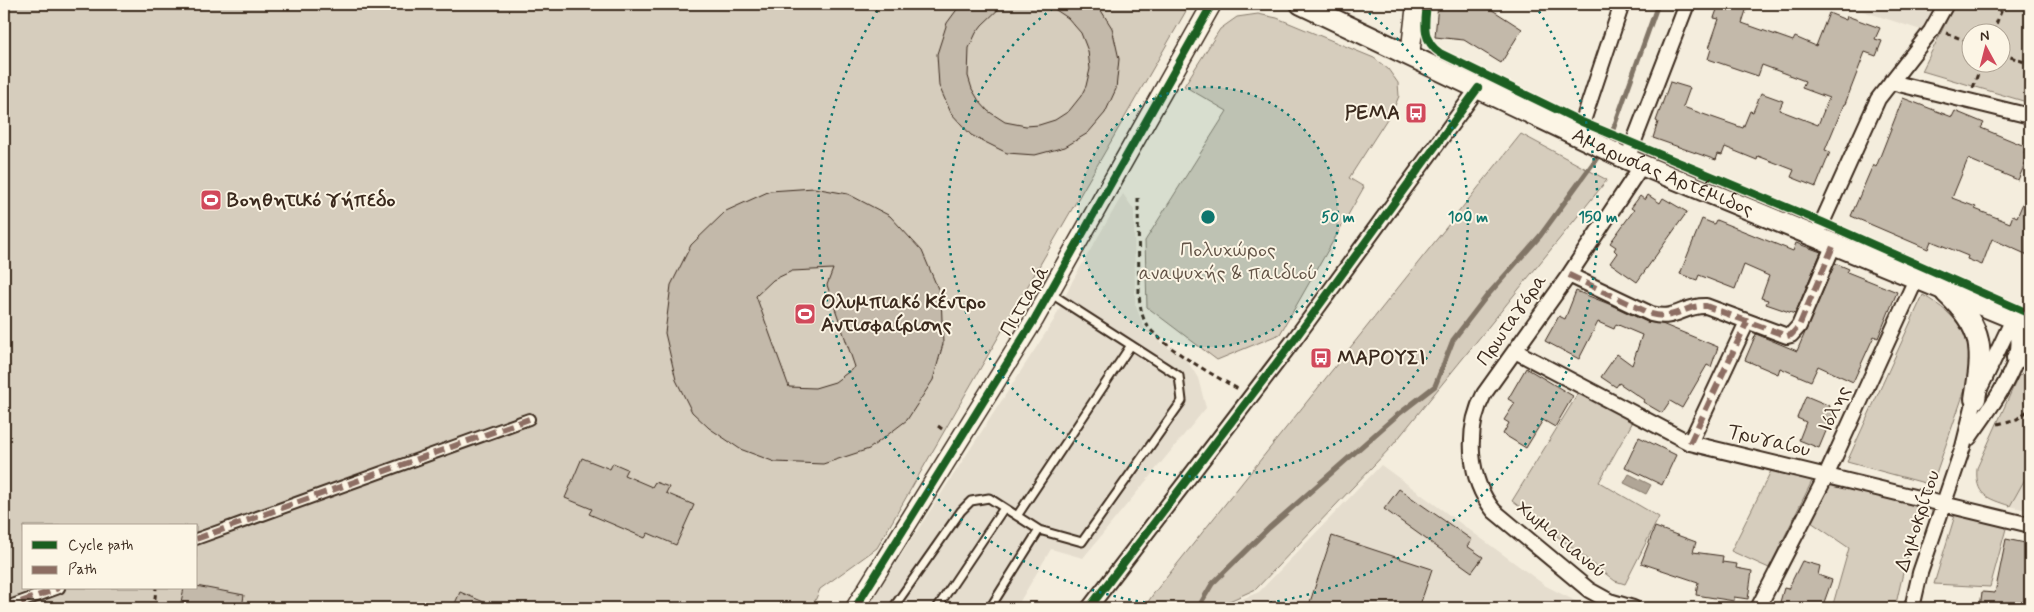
<svg xmlns="http://www.w3.org/2000/svg" width="2034" height="612" font-family="Mynerve,sans-serif">
<style>
.built{fill:#e5ddce}
.green{fill:#d6cdbd;stroke:#887c6e;fill-rule:evenodd}
.water{fill:#b0a596;stroke:#817466}
.lines{fill:none;stroke-linecap:round;stroke-linejoin:round}
.stream{stroke:#817466;stroke-width:5}
.building{fill:#c3b9aa;stroke:#3b2a1e;fill-rule:evenodd}
.service-casing{stroke:#3b2a1e;stroke-width:11}
.pedestrian-casing{stroke:#3b2a1e;stroke-width:14}
.minor-casing{stroke:#3b2a1e;stroke-width:18}
.tertiary-casing{stroke:#3b2a1e;stroke-width:21}
.secondary-casing{stroke:#3b2a1e;stroke-width:24}
.path{stroke:#3b2a1e;stroke-width:3;stroke-dasharray:5 4;stroke-linecap:butt}
.service{stroke:#fcf5e5;stroke-width:7}
.pedestrian{stroke:#fcf5e5;stroke-width:10}
.minor{stroke:#fcf5e5;stroke-width:14}
.tertiary{stroke:#fcf5e5;stroke-width:18}
.secondary{stroke:#fcf5e5;stroke-width:20}
.quiet{stroke:#8d6e63;stroke-width:6;stroke-dasharray:12 6;stroke-linecap:butt}
.cycleway-casing{stroke:#fcf5e5;stroke-width:11}
.cycleway{stroke:#1b5e20;stroke-width:8}
.ring{fill:none;stroke:#0f766e;stroke-width:2.5;stroke-dasharray:2.5 5}
.labels{text-anchor:middle;dominant-baseline:central;stroke-width:4;stroke-linejoin:round;paint-order:stroke}
.poi-label{font-size:20px;font-weight:bold;fill:#3b2a1e;stroke:#fcf5e5;text-anchor:start}
.street-label{font-size:20px;fill:#3b2a1e;stroke:#fcf5e5}
.park-label{font-size:20px;fill:#625346;stroke:#fcf5e5}
.centre{fill:#0f766e;stroke:#fcf5e5;stroke-width:2.5}
.ring-label{font-size:15px;text-anchor:middle;font-weight:bold;fill:#0f766e;stroke:#fcf5e5;stroke-width:4;stroke-linejoin:round;paint-order:stroke}
</style>
<rect width="100%" height="100%" fill="#f4eddd"/>
<filter id="ink" filterUnits="userSpaceOnUse"><feTurbulence type="fractalNoise" baseFrequency=".02" numOctaves="2"/><feDisplacementMap in="SourceGraphic" scale="10" xChannelSelector="R" yChannelSelector="G"/><feConvolveMatrix kernelMatrix="1 2 1 2 8 2 1 2 1" color-interpolation-filters="sRGB"/></filter>
<g filter="url(#ink)">
<path class="built" d="M1841,4h97l-14,27z
M1123,194l11,16 1,94 9,23 18,17 24,15 12,19 8,30 -123,150 -32,-9 -35,59h-149l187,-288 19,-40z
M1381,465l165,121 43,22h-369l39,-16z
M2030,470v41l-20,-5z"/>
<path class="green" d="M4,4h1165l17,7 -309,537 -57,41 -8,19h-808zM24,526h172v62h-172z
M1955,4h66l9,3v96l-108,-32zM1972,32h30v30h-30z
M1258,14l19,4 97,40 14,11 10,14 1,13 -5,12 -45,70 15,9 -84,147 -63,26 -70,-53 -2,-66 82,-130 -43,-25 36,-57 17,-12z
M1521,134l86,46 -215,266 -136,143 -42,19h-70l10,-15z
M1923,295c38,23 50,40 45,86l-36,104 -85,-23z
M2030,365v105l-20,36c-23,-8 -35,-10 -33,-38l41,-91z
M1581,389l54,29 -36,64 60,35 -34,67 -10,-3 -103,-80z
M1774,465l41,10 -46,93 -38,-17z
M1831,478l92,26 -20,69 -8,35h-63l17,-60 -38,-26z
M1956,512l51,13 -17,62 -56,-3z"/>
<path class="water" d="M1629,474l22,11 -5,9 -22,-11z"/>
<g class="lines">
<path class="stream" d="M1606,144l4,-6 48,-134
M1198,608l14,-24 57,-56 126,-111 40,-31 18,-46 33,-43 54,-61 62,-85"/>
</g>
<path class="building" d="M961,4h43l-22,21 -6,8 -7,15 -1,28 4,13 7,12 9,10 17,11 21,4 13,-1 16,-5 14,-9 12,-15 5,-10 4,-17 -2,-18 -7,-18 -13,-15 -21,-14h50l15,24 7,31 -3,30 -11,24 -17,20 -23,14 -30,8 -28,-2 -36,-18 -20,-22 -12,-27 -2,-32 10,-31z
M1438,4h45l39,25 -21,34 -37,-23 -29,-3z
M1719,4h29l-6,19 51,18 2,-4 21,9 13,-33 17,7 1,-4 33,12 -5,11 7,2 -6,15 -11,-4 -20,52h-1l-19,46 5,2 -14,35 -25,-10 3,-7 -36,-14 -1,4 -32,-13 -3,8 -4,-1 -2,6 -63,-22 5,-16 -2,-1 14,-39 20,6 -7,19 60,21 7,-17 3,1 8,-19 22,8 -4,9 39,15 11,-27 -27,-10 3,-7 -43,-16 -4,11 -50,-17 3,-10 -2,-1 10,-29 -5,-1z
M1903,98l49,19 3,-6 29,12 -3,5 46,19 -3,6 5,2 -11,25 -50,-21 -16,39 24,9 -1,2 35,14 3,-8 4,2 13,-30v69l-38,-17 -10,26 -15,-6 1,-3 -37,-15 -3,8 -77,-33 22,-51 3,2z
M814,188l34,6 42,22 32,35 19,45 2,48 -10,36 -26,40 -38,29 -46,15 -48,-2 -35,-13 -31,-21 -17,-16 -16,-32 -11,-47 6,-48 20,-40 35,-34 44,-20zM833,269l-6,16 28,82 -20,15 -20,6 -26,-1 -33,-91 17,-16 19,-9z
M1648,195l12,8 3,-5 24,14 -50,70 -27,-19 7,-10 -3,-3 2,-3 -6,-4 24,-33 -3,-2 9,-12 5,4z
M1702,219l12,5 2,-4 77,31 3,-8 25,9 -26,62 -29,-10 2,-4 -7,-2 8,-22 -25,-11 -9,24 -36,-14 -2,5 -17,-6z
M1835,263l14,6 -2,3 50,20 -19,46 -4,-2 -21,46 -35,-16 -7,15 -31,-13 -2,6 -33,-14 11,-26 41,17z
M1576,291l33,13 38,18 15,2 56,23 -7,20 -4,-2 -25,43 -12,-7 -8,12 -19,-11 1,-2 -25,-17 -3,4 -15,-10 16,-23 15,11 10,-30 -26,-11 -2,5 -16,-7 -19,37 -34,-18 14,-25 6,3z
M1526,368l47,28 -18,31 -12,-7 -17,28 -23,-14 6,-11 -5,-3 11,-17 -7,-4z
M1806,396l24,10 -1,4 5,2 -15,36 -20,-8 7,-18 -9,-4z
M1639,437l37,18 -14,30 -37,-18z
M582,458l28,11 3,-6 14,6 -3,6 28,12 3,-5 14,5 -3,6 28,12 -18,40 -28,-12 -3,5 -56,-24 3,-5 -27,-11z
M1399,489l73,51 -5,6 16,11 -11,15 -88,-63z
M1655,527l41,15 -3,10 30,4 -1,6 15,2 -1,4 16,3 -4,28 -14,-2v4l-38,-6 2,-13 -57,-19z
M1332,536l100,33 -13,39h-111z
M2006,539l24,5v64h-50l2,-16 13,1z
M1802,561l18,5 -2,9 14,5 -10,28h-22l-20,-6 4,-14 4,1z
M196,586l48,9 -2,13h-31l-30,-6 3,-14h12z
M460,592l38,16h-45z"/>
<g class="lines">
<g class="service-casing">
<path id="service" d="M1017,516l114,-171
M893,608l68,-97 10,-10 18,-3 50,32 43,12 100,-141 -3,-25 -129,-83
M937,608l67,-100
M990,608l49,-78"/>
</g>
<g class="pedestrian-casing">
<path id="pedestrian" d="M196,539l333,-120
M4,608l55,-20"/>
</g>
<g class="minor-casing">
<path id="minor" d="M1891,82l139,34
M1578,136l44,-132
M1627,159l60,-155
M1816,236l62,-137 53,-68 15,-27
M1569,275l82,39c25,7 32,-9 55,-8l81,30 4,-1 8,-9 35,-82
M1515,351l175,92 340,82
M1969,438c17,-25 37,-50 47,-79 5,-14 2,-29 -2,-42
M1690,443l57,-121
M1089,608l205,-268 184,-252
M1633,608l-24,-7 -20,-11 -95,-79c-26,-32 -29,-81 -10,-117l85,-119 73,-110
M1758,608l68,-132 91,-199
M1912,608l8,-35 43,-126 12,-48 39,-82"/>
</g>
<g class="tertiary-casing">
<path id="tertiary" d="M1410,56l6,-52
M855,608l179,-288 178,-316"/>
</g>
<g class="secondary-casing">
<g id="secondary">
<path id="s1" d="M1301,4l326,155 403,166"/>
<path d="M1946,293c39,36 37,57 29,106"/>
<path d="M2017,358l13,-7"/>
</g>
</g>
<path class="path" d="M1993,32l11,-28
M1946,33l26,10
M2002,54l28,10
M1973,88l9,-26
M1138,198l1,97c1,9 2,18 6,27 13,23 70,54 95,68
M1998,424l19,-5 13,-10
M938,426l7,5
M154,608l2,-20"/>
<use href="#service" class="service"/>
<use href="#pedestrian" class="pedestrian"/>
<use href="#minor" class="minor"/>
<use href="#tertiary" class="tertiary"/>
<use href="#secondary" class="secondary"/>
<path class="quiet" d="M1569,275l82,39c25,7 32,-9 55,-8l81,30 4,-1 8,-9 35,-82
M1690,443l57,-121
M196,539l333,-120
M4,608l55,-20"/>
<g class="cycleway-casing">
<path id="cycleway" d="M1427,4c-2,19 -6,36 13,49l142,69 240,100 208,92
M855,608l179,-288 178,-316
M1089,608l205,-268 184,-252"/>
</g>
<use href="#cycleway" class="cycleway"/>
</g>
</g>
<circle cx="1208" cy="217" r="130" fill="#0f766e" fill-opacity=".12"/>
<g class="ring">
<circle cx="1208" cy="217" r="130"/>
<path d="M1357 4A260 260 0 1 1 1059 4"/>
<path d="M1535 5A390 390 0 1 1 881 5"/>
</g>
<defs>
<g id="bus-square" transform="scale(1.125)"><rect x="-9" y="-9" width="18" height="18" rx="4" fill="#d1495b" stroke="#fcf5e5"/><path d="M-5-6H5V4H4V6H2V4H-2V6H-4V4H-5ZM-3.5-4V0h7V-4ZM-3.5 1.2v1.5H-2V1.2ZM2 1.2v1.5H3.5V1.2Z" fill="#fff"/></g>
<g id="stadium-square" transform="scale(1.125)"><rect x="-9" y="-9" width="18" height="18" rx="4" fill="#d1495b" stroke="#fcf5e5"/><path d="M0-5a6.5 5 0 1 0 0 10a6.5 5 0 1 0 0-10ZM-3.5-1.8h7v3.6h-7Z" fill="#fff"/></g>
</defs>
<g fill-rule="evenodd">
<use href="#bus-square" x="1416" y="113"/>
<use href="#stadium-square" x="211" y="200"/>
<use href="#stadium-square" x="805" y="314"/>
<use href="#bus-square" x="1321" y="358"/>
</g>
<g class="labels">
<g class="poi-label">
<text x="1400" y="113" text-anchor="end">ΡΕΜΑ</text>
<text x="227" y="200">Βοηθητικό γήπεδο</text>
<text x="821" y="302">Ολυμπιακό Κέντρο<tspan x="821" dy="23">Αντισφαίρισης</tspan></text>
<text x="1337" y="358">ΜΑΡΟΥΣΙ</text>
</g>
<g class="street-label">
<text stroke="none"><textPath href="#s1" startOffset="399">Αμαρυσίας Αρτέμιδος</textPath></text>
<text transform="translate(1025 301) rotate(-60)">Πιτταρά</text>
<text transform="translate(1512 320) rotate(-55)">Πρωταγόρα</text>
<text transform="translate(1835 409) rotate(-65)">Ιόλης</text>
<text transform="translate(1769 441) rotate(14)">Τρυγαίου</text>
<text transform="translate(1918 521) rotate(-72)">Δημοκρίτου</text>
<text transform="translate(1561 540) rotate(39)">Χωματιανού</text>
</g>
<g class="park-label">
<text x="1228" y="250">Πολυχώρος<tspan x="1228" dy="23">αναψυχής &amp; παιδιού</tspan></text>
</g>
</g>
<circle cx="1208" cy="217" r="8" class="centre"/>
<g class="ring-label">
<text x="1338" y="222">50 m</text>
<text x="1468" y="222">100 m</text>
<text x="1598" y="222">150 m</text>
</g>
<rect width="2034" height="612" fill="none" stroke="#fcf5e5" stroke-width="20"/>
<rect x="10" y="10" width="2014" height="592" fill="none" stroke="#3b2a1e" stroke-width="2" filter="url(#ink)"/>
<rect x="22" y="524" width="175" height="65" fill="#fcf5e5" stroke="#afa495"/>
<rect x="32" y="541" width="25" height="8" fill="#1b5e20" stroke="#afa495"/>
<text x="68" y="550" font-size="15" fill="#3b2a1e">Cycle path</text>
<rect x="32" y="566" width="25" height="8" fill="#8d6e63" stroke="#afa495"/>
<text x="68" y="574" font-size="15" fill="#3b2a1e">Path</text>
<g transform="translate(1986 48) rotate(353)"><circle r="24" fill="#fcf5e5" stroke="#afa495"/>
<path d="M0-4L9 19L0 12L-9 19Z" fill="#d1495b"/>
<text y="-8" font-size="14" font-weight="bold" text-anchor="middle" fill="#3b2a1e">N</text>
</g>
</svg>
